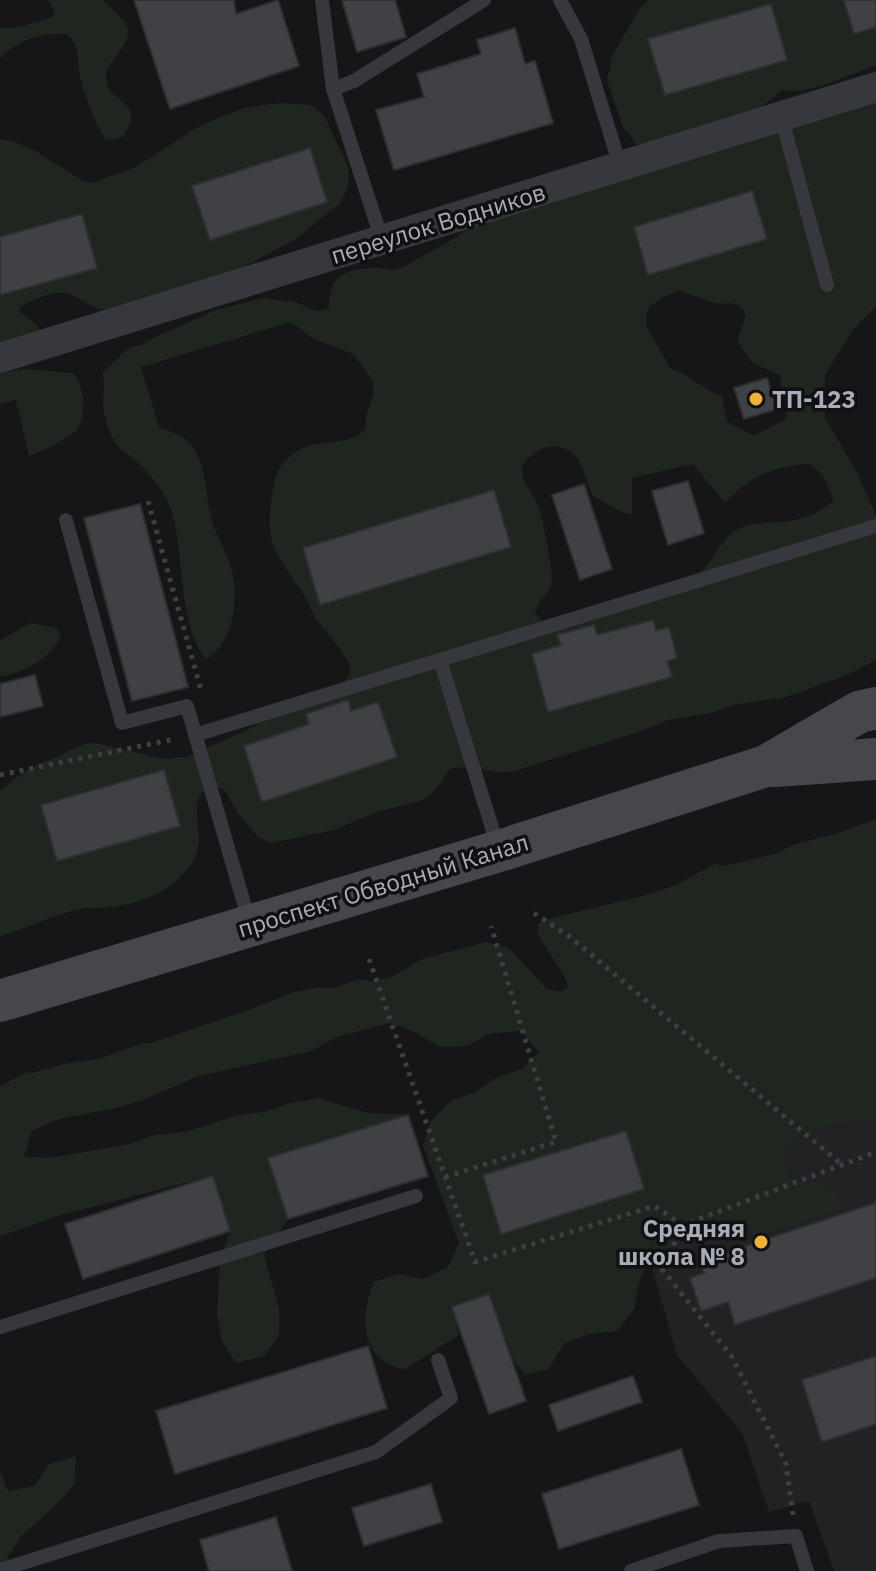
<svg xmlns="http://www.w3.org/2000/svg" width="876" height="1571" font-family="'IBM Plex Sans',sans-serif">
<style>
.built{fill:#222225}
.green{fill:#1e261f;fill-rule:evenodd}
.building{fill:#404145;stroke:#303034;stroke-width:2}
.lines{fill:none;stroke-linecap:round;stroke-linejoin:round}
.path{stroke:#3d3f44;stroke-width:5;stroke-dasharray:4 6;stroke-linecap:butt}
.service{stroke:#37383d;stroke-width:14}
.minor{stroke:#37383d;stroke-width:30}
.secondary{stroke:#45474d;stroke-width:42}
.poi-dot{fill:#f2b134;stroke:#111113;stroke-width:3}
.labels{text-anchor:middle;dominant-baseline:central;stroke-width:7;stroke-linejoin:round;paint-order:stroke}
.street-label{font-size:24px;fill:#a8adb8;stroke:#111113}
.poi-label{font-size:24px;font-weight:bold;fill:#a8adb8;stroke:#111113;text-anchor:start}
</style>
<rect width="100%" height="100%" fill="#161618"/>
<path class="built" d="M876,921v650h-42l-25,-70 -40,11 -27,-79 -65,-78 -28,-98z"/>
<path class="green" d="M48,0h55c7,8 16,14 22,23 13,20 -21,36 -19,56 1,24 37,20 21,51 -5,10 -11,9 -21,10 -9,-13 -21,-44 -25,-59 -5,-17 2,-35 -15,-47 -25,-1 -48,5 -66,24v-30l19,-1 34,-10 2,-6z
M648,0h228v66c-29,8 -64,30 -94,24l-23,19 -115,37 -9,-3 -12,-16 -16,-46 5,-25 28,-48z
M876,92v214l-23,24 -28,45v43l33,56 18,42v144l-29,15 -64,23 -46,6 -27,9 -42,7 -29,12 -128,40c-22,1 -41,-8 -61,-3l-15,22 -12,9 -46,12 -43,18 -63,13 -13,-6 -19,-22 -15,-26 -16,-3c-25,22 1,44 -14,73 -15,29 -51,44 -82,48 -12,2 -24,0 -36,3 -26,6 -50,19 -76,26v-145c17,-15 33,-26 54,-33 16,-6 23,-15 41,-15l69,16 22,-2 65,-29 20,-12 55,-19 21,-18 4,-11c-8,-18 -20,-30 -32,-45 -7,-8 -9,-18 -14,-27 -3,-5 -8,-10 -11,-15 -23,-35 -28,-43 -22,-85 2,-16 4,-27 16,-38 25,-24 57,-8 78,-29v-13l8,-23 -2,-14 -9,-12 -10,-13 -41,-16 -21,-16 -150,45 18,60c11,5 26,8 33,19 15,23 13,45 19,71 5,20 18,38 22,59 5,29 -1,68 -27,83 -27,-31 -22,-102 -33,-143 -6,-23 -21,-40 -38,-56 -6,-5 -14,-10 -19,-16 -7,-12 -13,-28 -13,-42 0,-12 3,-17 -1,-29l28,-26 12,-2 11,-7 60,-27 50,-13 33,4 20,9 13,-2c0,-34 15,-40 47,-41 6,0 13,3 19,2 7,-1 16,-8 22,-11 25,-13 42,-22 63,-40zM678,291c14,3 20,7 33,11 15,5 26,-5 35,13l-9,26 15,22 28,12 7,43 -33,18 -27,-14 -5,-26c-20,-6 -32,-22 -52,-28l-24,-43v-9l3,-9 14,-10zM555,446c30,5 27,29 38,50l31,17 8,1v-36l61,-14 32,39c23,-26 51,-38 85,-39l13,12 11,24c-20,19 -42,22 -68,23 -8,1 -16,0 -24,4 -23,11 -30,39 -49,53 -44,33 -99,32 -151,41l-7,-8c2,-13 16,-19 17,-33 1,-9 -10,-65 -14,-74 -6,-16 -17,-21 -16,-40 9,-12 18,-19 33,-20z
M279,103l31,2 14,10 25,54 -1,17 -8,17 -44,36 -62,33 -130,38c-14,-2 -22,-12 -35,-16 -15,-4 -36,5 -49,13l-1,4 19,15 4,7 -42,15v-209l12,2 22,9 49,31 9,2 44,-16 62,-40 16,-7 30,-12z
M24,369l49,4c12,15 14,40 4,57l-22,15 -26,11 -13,-56 -16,4v-31z
M31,623l25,5 5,7c-10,25 -37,36 -61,42v-37z
M876,819v300c-20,5 -61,3 -76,15 -6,5 -12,13 -17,19l6,25 26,5 23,11 2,16 -82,26 -63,-3 -46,24 -10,26 -5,26 -17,22 -28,3 -26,10 -14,25 -24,6 -11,-14 -25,-67 -37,13 7,28 -55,35c-7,-3 -18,-6 -23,-11 -23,-20 -16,-53 -8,-77l25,-8 26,5 24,-12 11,-24 -36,-97 8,-26 20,-19 24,-9 23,-15 24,-8 17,-17 -19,-21 -30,3 -23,12 -28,1 -24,-15 -25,-9 -53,14 -26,14 -112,25 -56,24 -27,8 -57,11 -27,12 -8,26 26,1 79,-14 25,-9 31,-3 53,-17 26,-3 27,-9 28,-5 48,15 41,2 -139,43 19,61 -24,36 15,52v28l-15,21 -28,7 -14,-22 -5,-26 3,-55 10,-29 -18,-55 -151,39 -61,21v-150l27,-14 5,1 36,-10 33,-5 42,-15h8l98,-33 42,-17 27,-6 15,1 24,-8 16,1 19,-4 30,-18 64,-17 23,6 38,41 14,3 7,-5 -2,-8 -29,-46 1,-9 6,-4 98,-24 34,-11 38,-21 11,2 53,-13 14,-8 46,-12z
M76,1456l-1,27 -16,19 -38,34 -14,22 11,13h-18v-100l8,20 26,-5 15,-22z"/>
<path class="building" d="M134,0h100l2,14 42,-14 21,66 -129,43z
M342,0h53l11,37 -49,15z
M844,0h32v27l-22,7z
M771,4l16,56 -122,35 -17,-56z
M515,28l10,36 10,-3 18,62 -159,47 -18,-60 48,-13 -7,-23 64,-20 -4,-14z
M310,148l17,54 -117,38 -18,-54z
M752,191l15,48 -119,36 -14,-48z
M82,214l15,54 -97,27v-58z
M767,378l10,31 -33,10 -10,-31z
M688,481l16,52 -36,12 -16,-54z
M584,484l28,85 -32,11 -28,-85z
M494,490l17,57 -191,58 -17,-57z
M140,504l48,183 -56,14 -48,-183z
M653,620l3,11 13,-4 8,31 -10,3 5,16 -124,35 -16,-58 29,-9 -4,-10 37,-10 3,10z
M35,675l8,31 -43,11v-33z
M348,700l3,11 27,-9 19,55 -135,45 -18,-56 65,-22 -3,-10z
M164,770l16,56 -123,35 -16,-56z
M408,1115l20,61 -140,43 -20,-61z
M626,1131l18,58 -143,45 -18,-59z
M213,1176l17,55 -147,48 -18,-55z
M876,1203v75l-141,47 -7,-23 -27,9 -11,-33 14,-5 -4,-12z
M489,1294l37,107 -37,13 -37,-107z
M368,1346l19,62 -212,66 -19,-63z
M876,1356v68l-54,18 -20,-62z
M633,1376l9,26 -84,29 -9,-26z
M681,1449l18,56 -140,44 -17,-55z
M431,1484l11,38 -78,24 -12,-38z
M276,1517l16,54h-83l-9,-31z"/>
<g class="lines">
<path class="path" d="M148,501l53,189
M0,775l175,-36
M534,913l36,24 270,226
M369,959l106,303 179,-56 29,19
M445,1177l111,-35 -65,-216
M793,1515l-7,-51 -54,-107 -70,-88 21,-44 193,-73"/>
<path class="service" d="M322,0l11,89 49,151
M560,0l21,39 39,127
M333,89l21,-8 130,-81
M781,116l46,169
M66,520l56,203 65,-17 62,215
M440,660l58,187
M195,735l681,-209
M0,1327l416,-131
M0,1570l376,-118 75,-54 -13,-38
M631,1571l88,-30 77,-5 11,35"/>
<path class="minor" d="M0,358l876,-271"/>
<path class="secondary" d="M775,766l101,-7
M0,1001l499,-150 267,-85 93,-54 17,-4"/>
</g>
<g class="poi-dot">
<circle cx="756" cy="399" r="8"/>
<circle cx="761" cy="1242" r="8"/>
</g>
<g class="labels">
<g class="street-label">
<text transform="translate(438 223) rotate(-17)">переулок Водников</text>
<text transform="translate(383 885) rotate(-17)">проспект Обводный Канал</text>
</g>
<g class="poi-label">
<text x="772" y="399">ТП-123</text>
<text x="745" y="1228" text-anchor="end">Средняя<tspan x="745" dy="28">школа № 8</tspan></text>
</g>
</g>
</svg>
